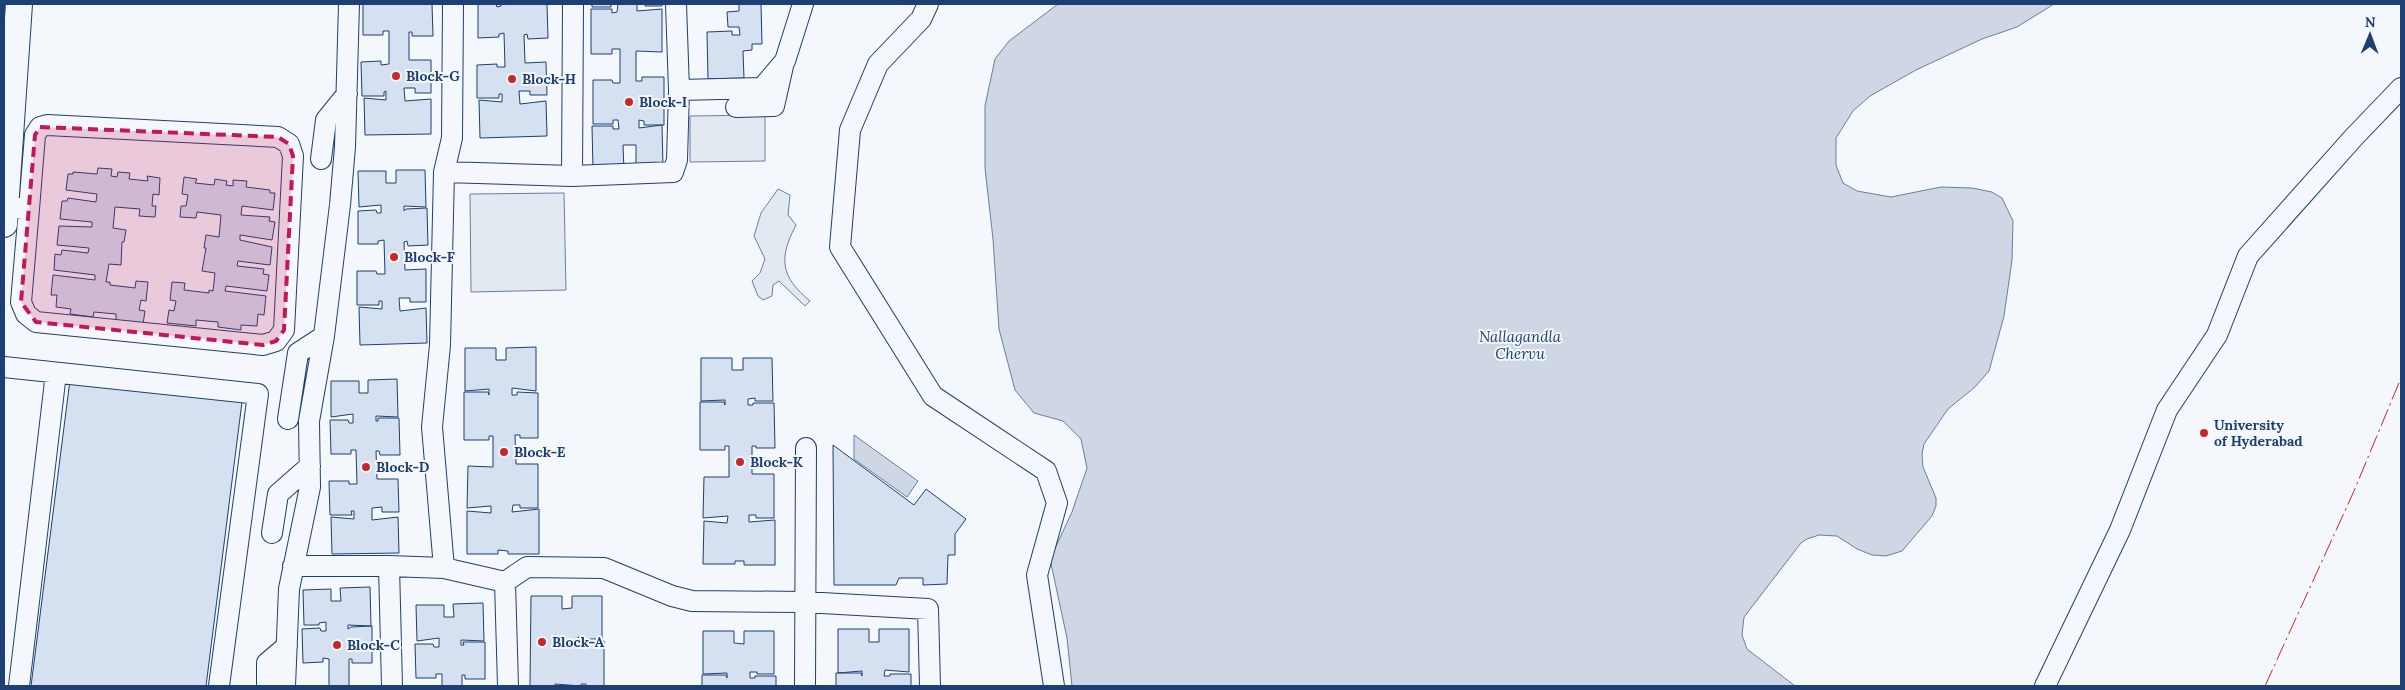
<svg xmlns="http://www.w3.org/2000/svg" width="2405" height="690" font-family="Lora,serif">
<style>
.green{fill:#e3e9f0;stroke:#687fa3}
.water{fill:#cfd7e4;stroke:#687fa3}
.building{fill:#d5e0f0;stroke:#1d3f73}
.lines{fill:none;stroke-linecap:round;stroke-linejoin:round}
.minor-casing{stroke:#1d3f73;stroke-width:22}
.major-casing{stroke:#1d3f73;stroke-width:28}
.minor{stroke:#f4f7fb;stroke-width:20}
.major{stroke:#f4f7fb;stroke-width:26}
.power{stroke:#c62828;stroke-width:1;stroke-dasharray:18 4 2.5 4;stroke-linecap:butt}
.marked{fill:#c2185b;fill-opacity:0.2;stroke:#c2185b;stroke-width:4;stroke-dasharray:10 6;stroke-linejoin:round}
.poi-dot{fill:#c62828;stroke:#f4f7fb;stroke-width:2}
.labels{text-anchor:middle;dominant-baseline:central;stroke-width:4;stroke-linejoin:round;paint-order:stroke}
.poi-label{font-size:14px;font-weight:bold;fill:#1d3f73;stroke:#f4f7fb;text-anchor:start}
.water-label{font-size:15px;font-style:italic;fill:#1d3f73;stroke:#f4f7fb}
</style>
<rect width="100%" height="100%" fill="#f4f7fb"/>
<path class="green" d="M765,115v46l-75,1v-46z
M778,189l12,6 -2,20 8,10c-18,34 -15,52 14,76l-5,5 -26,-25 -6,4 -1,11 -9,4 -5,-4 -6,-15 8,-8 5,-14 -11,-23 7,-23z
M564,193l2,97 -95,2 -1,-98z"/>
<path class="water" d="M1058,4h996l-37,23 -35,12 -66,31 -46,26 -17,15 -17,27v27l7,18 14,8 34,6 50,-10 31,1 20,4 10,6 11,23 -1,39 -8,56 -15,55 -14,16 -27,22 -24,35 -2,10 1,13 13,31v8l-4,10 -30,35 -16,5 -14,-1 -15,-6 -20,-13 -18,-1 -12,4 -6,4 -57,74 -2,18 5,14 48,37h-723l-5,-48 -17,-79 22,-47 15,-44 -6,-29 -18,-18 -29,-8 -19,-23 -16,-61 -6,-90 -8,-71v-62l10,-47 14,-18z
M854,435l64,46 -11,16 -53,-38z"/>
<path class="building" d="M363,4h69l1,32h-21v-4h-3v28h22v33h-16v-5h-11l1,13 26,-2v35l-66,1 -1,-37 22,2v-9l-2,1v4h-22l-1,-34 20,-1v4l8,-1v-33h-6v4h-20z
M478,4h18l1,3 4,-1v-2h46l1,34 -20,1 -1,-5 -3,1 1,28 21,-1 1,33h-17v-4h-11l1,13 26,-3 1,35 -67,2 -1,-38 23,2v-8h-3v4h-22v-33l20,-1v3h8l-1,-34 -5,1v3l-21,1z
M592,4h19v3h-19z
M618,4h19v7l25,-2v43l-26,-1v30h6v-4h22v48h-20v-4l-5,-1v8l23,-3 1,42 -27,1v-23h-13l1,25h-31l-1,-44h21v3h6l-1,-9h-5v4h-20v-44h19l1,3h7v-34h-8v5h-21v-45h21v4l5,-1z
M645,4h17v2h-17z
M739,4h22l1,40h-10v6l-9,1 1,27 -36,1 -1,-47 25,-1v4h8l-1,-8h-11l-1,-15 12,-1z
M98,168l14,1 -1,7 6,1 1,-5 12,1 -1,6 19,2 -1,-5 13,2 -1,17 -6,-1 -1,12h4l-1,11 -16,-1 1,-7 -25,-2 -2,21 13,2 -2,12h-2l-1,23 -12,-1 -3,18h4v3l25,3 1,-7 12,1 -2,19 -5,-1 -2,10 6,1 -2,13 -27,-3v-7l-22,-2 -1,5 -23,-3 1,-5 -15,-2 1,-12h-6l2,-20 42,5v-5l-41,-5 1,-16 6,1 1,-5 26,3 1,-5 -32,-3 2,-19 33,1v-5l-32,-3 2,-18h5l1,-3 28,4 1,-8 -31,-4 2,-16h5v-2l24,2z
M396,170h29l1,37 -22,-1v5l2,-2 21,-1 1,37 -20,1 -1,-5 -3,1 1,28 21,-1v33h-16v-4h-11l1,13 26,-3 1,35 -67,2 -1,-38 23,2v-8h-3v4h-22v-34h19l1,3h8l-1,-34 -6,1v3h-20v-33l18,-1 1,3h4v-8l-22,2 -1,-36h28v12h10z
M184,177l13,2 -2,4 19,2 1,-6 12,2 -1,4 7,1v-6l14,1 -1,6 24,3v3h5l-2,17 -31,-4 -1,9 29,2 -1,4 6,1 -3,18 -32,-5v5l32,7 -2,18 -32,-4 -1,5 27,3 -1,5 6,1 -2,16 -41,-5 -1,5 41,5 -2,19 -6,-1 -1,12 -16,-1v5l-23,-3v-5l-22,-2v6l-29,-3 2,-13 5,1 2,-10 -6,-1 2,-18 13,1 -1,7 25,3v-3l4,1 2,-18 -13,-2 4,-23h-2l2,-13 13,2 2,-22 -24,-3 -1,6 -16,-1 1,-11h5l2,-11 -6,-1z
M536,347v44l-24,-3v7h5v-3l21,1v45h-18v-3h-5l1,29h22v44h-18v-3h-7l-1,7 27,-3v45h-31v-3l-10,-1v4h-31v-43l24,2v-7l-24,2 1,-42 25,1v-31h-4v4h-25v-48h24l1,3v-6l-24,2v-43h31v12h10v-12z
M701,358h31v12h11v-12h29l1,43h-18v-3l-7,1v6h5v-2h21l1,45h-19v-2h-4v28h22v44h-18v-3h-7v7l26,-2v45h-31v-4h-9v3h-32l1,-43 23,2 1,-7 -25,2 1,-41h25v-31h-4v4h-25v-48h24l1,3v-5l-24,1z
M397,379l1,38 -22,-1v5h2v-3h21l1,37h-20l-1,-4h-3l1,28h21l1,33h-17v-5l-10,1v12l26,-3 1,36 -67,1 -1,-37 23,2v-8h-3l1,4h-22l-1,-34h20v3h8l-1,-34h-5v4h-20l-1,-34h18l1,3h4v-9l-22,3v-36h28v12h9v-13z
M70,380l172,22 -36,284h-175z
M833,445l81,60 12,-16 40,30 -11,15v21h-7l-1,29 -24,1v-7h-24l-3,7h-62z
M370,587l1,39 -23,-1v4l3,-2 21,-1v37h-20v-4h-3v27h-20v-27l-6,-1v4l-20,1 -1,-34 18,-1 1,3h5v-9l-7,1v2h-15l-1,-35 28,-1v12h10l-1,-13z
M531,596h31v13l10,-1v-12h30v43h-17v-2h-7v6h5v-2h21v45h-18v-2h-5v2l-26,-2v2h-25z
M483,603l1,38 -23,-1v5h3l-1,-3h22v37h-20v-4h-3v11h-20v-12h-6v4h-20l-1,-34h18l1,3h5v-9l-22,3 -1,-36h28v12h10l-1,-13z
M838,629h31v13h10v-13h30v43l-24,-2 -1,6h6v-2h21v12h-75v-13h25l1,3v-5l-24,2z
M703,631h31v12l10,1v-13h30v43h-17v-2h-7v6h5v-2h21v10h-74v-11h24l1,3v-5l-24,1z"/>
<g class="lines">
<g class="minor-casing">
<path id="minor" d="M676,4l3,86
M928,4l-7,15 -43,45 -28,66 -10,117 93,149 113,75 11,32 -20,72 17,111
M736,107l38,-1 9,-40
M321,159l5,-39 21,-26
M444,172l128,4 101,-4 4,-12 2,-70 83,-2 23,-27 18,-57
M572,176l1,-172
M6,207l23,2 6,-74 5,-8 7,-2 231,12 11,7 4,12 -9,174 -8,11 -13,4 -227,-23 -10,-8 -5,-12 8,-93
M4,367l254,27 -39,292
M288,419l10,-66 26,-17
M272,533l6,-39 32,-28
M293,566h96l55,2 61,14 22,-15 77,1 68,28 20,5 112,1 124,7 2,77
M389,566l3,120
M444,568l-12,-141 8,-82 4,-173 8,-34 1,-134
M505,582l3,104
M19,686l37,-313
M267,686v-23l20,-17
M285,686l4,-97 21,-102 -1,-66 15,-85 16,-131 5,-58 4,-143
M805,686l1,-238
M2045,686l75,-156 47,-120 50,-75 31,-79 106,-119 47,-49"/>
</g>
<g class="major-casing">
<path id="major" d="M4,224l15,-220"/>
</g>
<use href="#minor" class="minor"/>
<use href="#major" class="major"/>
<path class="power" d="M2265,686l89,-195 47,-113"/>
</g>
<path class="marked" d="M40,127l238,10 11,7 4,12 -9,174 -8,11 -13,4 -227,-23 -15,-20 14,-167z"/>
<g class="poi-dot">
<circle cx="396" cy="76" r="5"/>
<circle cx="512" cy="79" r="5"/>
<circle cx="629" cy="102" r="5"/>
<circle cx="394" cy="257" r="5"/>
<circle cx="2204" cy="433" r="5"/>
<circle cx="504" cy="452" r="5"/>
<circle cx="740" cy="462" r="5"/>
<circle cx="366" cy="467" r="5"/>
<circle cx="542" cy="642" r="5"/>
<circle cx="337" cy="645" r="5"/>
</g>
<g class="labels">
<g class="poi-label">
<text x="406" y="76">Block-G</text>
<text x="522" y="79">Block-H</text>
<text x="639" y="102">Block-I</text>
<text x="404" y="257">Block-F</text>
<text x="2214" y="425">University<tspan x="2214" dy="16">of Hyderabad</tspan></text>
<text x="514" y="452">Block-E</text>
<text x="750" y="462">Block-K</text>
<text x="376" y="467">Block-D</text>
<text x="552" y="642">Block-A</text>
<text x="347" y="645">Block-C</text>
</g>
<g class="water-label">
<text x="1520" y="336">Nallagandla<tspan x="1520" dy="17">Chervu</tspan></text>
</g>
</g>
<rect width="2405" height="690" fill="none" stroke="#1d3f73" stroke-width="10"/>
<g transform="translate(2370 35) rotate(1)" stroke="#f4f7fb" stroke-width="4" paint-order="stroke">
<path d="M0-4L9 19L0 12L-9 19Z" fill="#1d3f73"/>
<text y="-8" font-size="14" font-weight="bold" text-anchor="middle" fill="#1d3f73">N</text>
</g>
</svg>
